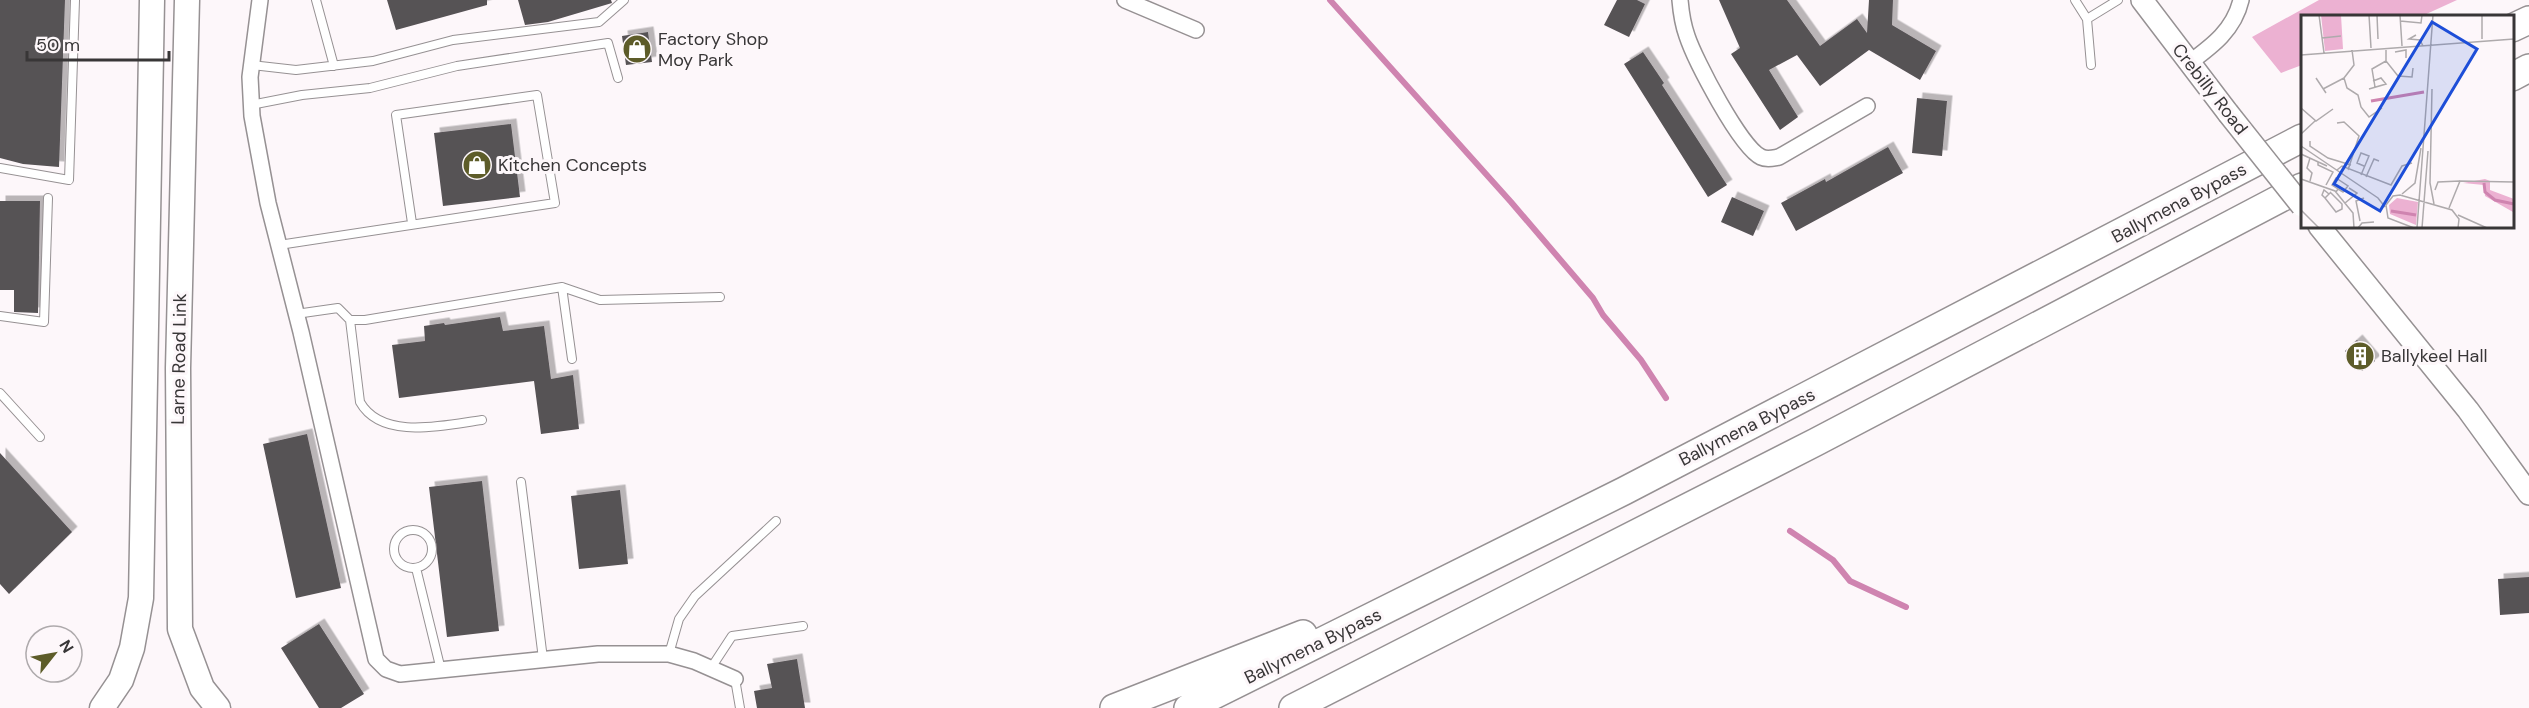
<svg xmlns="http://www.w3.org/2000/svg" width="2529" height="708" font-family="'DM Sans',sans-serif">
<style>
.green{fill:#ecb1d2}
.lines{fill:none;stroke-linecap:round;stroke-linejoin:round}
.stream{stroke:#cf84b0;stroke-width:6}
.building{fill:#575255;filter:url(#shadow)}
.lane-casing{stroke:#969193;stroke-width:10}
.street-casing{stroke:#969193;stroke-width:18}
.secondary-casing{stroke:#969193;stroke-width:24}
.primary-casing{stroke:#969193;stroke-width:27}
.highway-casing{stroke:#969193;stroke-width:30}
.lane{stroke:#fff;stroke-width:8}
.street{stroke:#fff;stroke-width:15}
.secondary{stroke:#fff;stroke-width:21}
.primary{stroke:#fff;stroke-width:24}
.highway{stroke:#fff;stroke-width:27}
.secondary-bridge-casing{stroke:#969193;stroke-width:24;stroke-linecap:butt}
.secondary-bridge{stroke:#fff;stroke-width:21}
.labels{text-anchor:middle;dominant-baseline:central;stroke-width:6;stroke-linejoin:round;paint-order:stroke}
.poi-label{font-size:18px;fill:#383637;stroke:#fdf7fa;text-anchor:start}
.street-label{font-size:18px;fill:#383637;stroke:#fdf7fa}
.inset-river{fill:none;stroke:#cf84b0;stroke-width:3}
.inset-road{fill:none;stroke:#aeaaac;stroke-width:1.5}
.view{fill:#1d4ed8;fill-opacity:0.15;stroke:#1d4ed8;stroke-width:3}
.inset-edge{fill:none;stroke:#383637;stroke-width:3}
</style>
<defs>
<filter id="shadow"><feDropShadow dx="5.5" dy="-5.5" stdDeviation="0" flood-color="#0004"/></filter>
</defs>
<rect width="100%" height="100%" fill="#fdf7fa"/>
<path class="green" d="M2319,0h138l-35,16h-120v49l-21,8 -29,-36z"/>
<g class="lines">
<path class="stream" d="M1330,0l181,202 82,96 10,17 38,45 25,38
M1790,531l43,29 17,21 56,26"/>
</g>
<path class="building" d="M0,0h65l-6,167 -36,-3 -23,-6z
M387,0h100v5l-91,25z
M518,0h93l1,3 -64,19 -23,3z
M1617,0h20l8,4 -16,33 -25,-12z
M1719,0h68l33,46 37,-27 10,14 2,-33h24l-1,25 44,26 -16,29 -51,-30 -49,36 -23,-31 -28,15 29,47 -18,13 -49,-76 9,-6z
M648,32l4,30 -26,3 -4,-29z
M1643,52l21,31 -2,2 65,100 -19,12 -84,-133z
M1917,98l30,3 -5,55 -30,-3z
M511,124l9,73 -77,9 -9,-73z
M1888,147l15,26 -107,58 -15,-28 44,-24 1,3z
M1732,197l32,14 -11,25 -32,-14z
M0,201h40l-2,112 -24,-1v-22h-14z
M500,317l3,14 41,-5 7,53 22,-4 6,54 -38,5 -7,-53 -135,17 -7,-53 33,-4 -1,-15 20,-3 1,2z
M2357,340l18,21 -13,10 -17,-20z
M307,434l34,154 -45,10 -33,-154z
M0,453l72,79 -63,62 -9,-10z
M482,481l17,150 -52,6 -18,-150z
M620,490l8,74 -49,5 -8,-73z
M2529,577v36l-29,2 -2,-36z
M319,624l45,70 -23,14h-22l-38,-60z
M797,659l8,49h-48l-3,-17 18,-3 -5,-24z"/>
<g class="lines">
<g class="lane-casing">
<path id="lane" d="M316,0l18,66
M2075,0l12,19 4,46
M2087,19l31,-19
M251,65l45,5 77,-9 80,-21 146,-18 25,-22
M251,105l51,-10 68,-7 87,-22 151,-23 10,35
M0,168l69,12 6,-180
M279,245l276,-42 -18,-108 -141,20 16,108
M562,287l38,13 120,-3
M296,314l42,-6 12,12h15l197,-33 10,72
M0,316l44,6 4,-124
M350,320l10,82c22,39 85,23 122,18
M0,393l40,44
M521,482l22,177
M394 549a19 19 0 1 1 38 0a19 19 0 1 1-38 0Z
M416,568l25,102
M669,654l10,-35 16,-23 81,-75
M711,668l21,-32 71,-10
M735,679l5,29"/>
</g>
<g class="street-casing">
<path id="street" d="M260,0l-10,77 2,39 16,87 33,129 75,327 10,10 14,5 198,-20h71l25,7 41,18
M1125,0l71,30
M1680,0c1,12 3,25 7,36 8,24 53,111 74,121 6,3 12,1 18,0l88,-51
M2189,63c23,-17 45,-33 52,-63"/>
</g>
<g class="secondary-casing">
<path id="secondary" d="M2142,0l86,113
M2319,226l149,184 61,84"/>
</g>
<g class="primary-casing">
<path id="primary" d="M187,0l-9,368 2,261 22,59 16,20
M102,708l19,-28 11,-32 9,-50 11,-598"/>
</g>
<g class="highway-casing">
<path id="highway" d="M2512,28l17,-8
M2512,77l17,-9
M1114,708l189,-74
M1188,708l436,-217 678,-353
M1293,708l523,-266 486,-255"/>
</g>
<use href="#lane" class="lane"/>
<use href="#street" class="street"/>
<use href="#secondary" class="secondary"/>
<use href="#primary" class="primary"/>
<use href="#highway" class="highway"/>
<g class="secondary-bridge-casing">
<path id="secondary-bridge" d="M2228,113l74,93"/>
</g>
<use href="#secondary-bridge" class="secondary-bridge"/>
</g>
<defs>
<g id="shop-disc" transform="scale(1.5)"><circle r="9.5" fill="#5d5c29" stroke="#fdf7fa"/><path d="M-5-2.5h2.3a2.7 3.5 0 0 1 5.4 0H5L5.5 6h-11ZM-1.5-2.5h3a1.5 2.3 0 0 0-3 0Z" fill="#fff"/></g>
<g id="building-disc" transform="scale(1.5)"><circle r="9.5" fill="#5d5c29" stroke="#fdf7fa"/><path d="M-4-6H4V6H1V3H-1V6H-4ZM-2.5-4.3h1.7v1.8h-1.7ZM.8-4.3h1.7v1.8H.8ZM-2.5-1h1.7V.8h-1.7ZM.8-1h1.7V.8H.8Z" fill="#fff"/></g>
</defs>
<g fill-rule="evenodd">
<use href="#shop-disc" x="637" y="49"/>
<use href="#shop-disc" x="477" y="165"/>
<use href="#building-disc" x="2360" y="356"/>
</g>
<g class="labels">
<g class="poi-label">
<text x="658" y="39">Factory Shop<tspan x="658" dy="21">Moy Park</tspan></text>
<text x="498" y="165">Kitchen Concepts</text>
<text x="2381" y="356">Ballykeel Hall</text>
</g>
<g class="street-label">
<text transform="translate(2210 89) rotate(52)">Crebilly Road</text>
<text transform="translate(2179 203) rotate(-28)">Ballymena Bypass</text>
<text transform="translate(179 359) rotate(-89)">Larne Road Link</text>
<text transform="translate(1747 427) rotate(-27)">Ballymena Bypass</text>
<text transform="translate(1313 646) rotate(-26)">Ballymena Bypass</text>
</g>
</g>
<g transform="translate(2301 15)">
<rect width="213" height="213" fill="#fdf7fa"/>
<path d="M20,0h20l2,34 -18,2zM184,164l5,2v9l24,9 -1,13 -28,-16 -1,-11 -21,-2zM96,183l21,4 -2,23 -26,-11 -1,-9z" fill="#ecb1d2"/>
<path class="inset-river" d="M70,86l53,-9M183,168l1,9 10,8 19,4M90,196l25,4"/>
<path class="inset-road" d="M18,0l5,38M68,0l2,33M76,0l1,24M99,0l2,31M181,0v24M99,6l21,2 1,-8M115,20l-7,4 11,1 3,6M21,23l19,-2M85,33v13l12,15 14,1 1,-9M51,35l2,15 -10,13 3,10 11,7 3,12 8,10 13,-9M94,37l11,-2v8M0,40l213,-16M15,63l10,15M74,72l-3,-18 14,-8M22,74l21,-11M68,74l17,-5 -5,-6 -8,3M131,74l-2,94 4,21M0,93l15,13 17,-12M36,108l7,-1 15,14 -11,34M0,119l14,-13M9,126v5l18,12 23,7M0,131l77,52 7,9M0,139l26,12M17,147v3l15,7 -7,13M36,155l5,-4 49,19 11,-19 10,-3M60,160l8,-19 -8,-3 -4,10 7,3M65,162l8,-18 5,2M0,164l34,12 18,22 1,15M9,166l2,-8 -5,-5 3,-10M134,175l3,-8 22,-1M35,177l2,-3 -6,-4 4,-7 12,8 -5,6 -5,-3M28,179l-5,-4 -2,5 3,3 6,-6M101,179l13,-11 6,-35M24,183l11,14 6,-3v-5l-12,-12M44,188l12,-10 -8,-5M148,193l11,-27 54,1M0,195l18,18M157,200l29,13M59,206l-4,-20 8,-3M57,213l4,-5 12,-1M113,213l-26,-10 -2,-13 7,-9 7,-1 52,15 7,9 -1,9M116,213l16,-213M121,213l6,-77"/>
<path class="view" d="M131,7l45,27 -97,162 -46,-27z"/>
<rect width="213" height="213" class="inset-edge"/>
</g>
<g transform="translate(54 654) rotate(59)"><circle r="28" fill="#fdf7fa" stroke="#aeaaac" stroke-width="1.5"/>
<path d="M0-4.5L10 22L0 15L-10 22Z" fill="#5d5c29"/>
<text y="-9" font-size="16" font-weight="bold" text-anchor="middle" fill="#383637">N</text>
</g>
<path d="M27 51v9h142v-9" fill="none" stroke="#383637" stroke-width="3"/>
<text x="36" y="51" font-size="18" fill="#383637" stroke="#fdf7fa" stroke-width="4.5" paint-order="stroke">50 m</text>
</svg>
